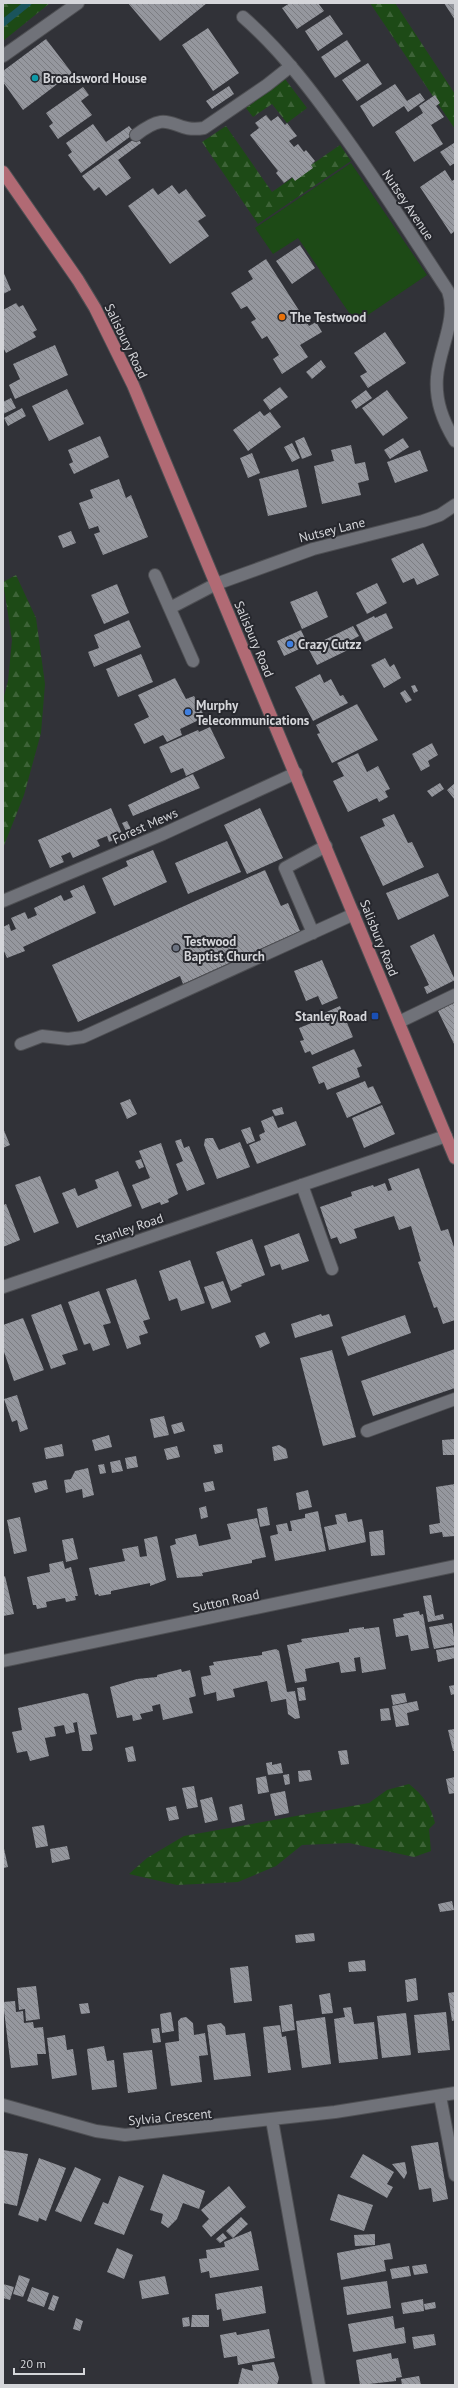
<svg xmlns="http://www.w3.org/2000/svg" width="458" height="2388" font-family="'PT Sans',sans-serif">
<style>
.green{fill:#1d4a16}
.forest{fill:url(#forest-firs)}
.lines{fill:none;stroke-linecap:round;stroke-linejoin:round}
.stream{stroke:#1a545c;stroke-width:7}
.building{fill:url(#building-back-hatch)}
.lane-casing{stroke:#4e4f53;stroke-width:14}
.street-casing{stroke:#4e4f53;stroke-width:14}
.primary-casing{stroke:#4e4f53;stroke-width:14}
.lane{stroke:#707279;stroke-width:12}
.street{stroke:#707279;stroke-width:12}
.primary{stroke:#b16a74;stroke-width:12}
.culture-dot{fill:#0f9aa8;stroke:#27282e;stroke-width:1.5}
.food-dot{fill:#e8710a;stroke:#27282e;stroke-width:1.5}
.shop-dot{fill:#3f7fe0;stroke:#27282e;stroke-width:1.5}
.worship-dot{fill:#6b7280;stroke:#27282e;stroke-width:1.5}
.transit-dot{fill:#1a4fb4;stroke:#27282e;stroke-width:1.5}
.labels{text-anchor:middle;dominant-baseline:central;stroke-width:4;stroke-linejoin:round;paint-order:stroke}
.poi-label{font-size:13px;font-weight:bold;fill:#d5d6da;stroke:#27282e;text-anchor:start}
.street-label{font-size:13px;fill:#d5d6da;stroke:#27282e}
</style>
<defs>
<pattern id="forest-firs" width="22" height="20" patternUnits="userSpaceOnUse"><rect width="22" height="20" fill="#1d4a16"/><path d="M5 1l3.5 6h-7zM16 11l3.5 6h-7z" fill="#3d6337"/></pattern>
<pattern id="building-back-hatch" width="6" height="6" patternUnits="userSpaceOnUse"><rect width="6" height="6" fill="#95979e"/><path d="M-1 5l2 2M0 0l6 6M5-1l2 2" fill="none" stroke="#7c7d82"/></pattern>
</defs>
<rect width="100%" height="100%" fill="#313238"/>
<path class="green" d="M351,163l76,112 -71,48 -58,-85 -25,16 -18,-26z"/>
<path class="forest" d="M3,3h47l-47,38z
M370,3h25l60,91v35z
M285,79l22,29 -20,15 -15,-19 -19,13 -7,-9z
M226,126l46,66 68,-47 11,16 -93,63 -56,-82z
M16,575l20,43 9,66 -4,49 -17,62 -21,53v-148l5,-19 4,-41 -9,-58z
M409,1784c14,11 22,22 26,39l-6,6 2,22 -17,6 -65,-14 -47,2 -26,21 -38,16 -61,3 -48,-11 18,-16 37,-22 185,-33 18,-13z"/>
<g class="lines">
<path class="stream" d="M3,23l25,-20"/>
</g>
<path class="building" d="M128,3h79l-47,38z
M290,3h28l6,8 -27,18 -15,-21z
M444,3h11v17z
M330,15l13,19 -25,17 -13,-20z
M208,28l31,45 -26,18 -31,-46z
M46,39l26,34 -49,37 -20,-28v-11z
M347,40l14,21 -26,17 -14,-21z
M368,63l14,21 -25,17 -15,-21z
M395,84l12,17 13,-8 5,7 -17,12 -4,-6 -31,21 -13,-21z
M229,86l5,8 -22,15 -6,-8z
M83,87l6,8 -8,6 11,14 -34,24 -9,-13 4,-3 -7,-10z
M435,95l5,8 -4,3 8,11 -13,8 12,19 -29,18 -19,-30 28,-19 -4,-7z
M266,115l5,6 7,-5 7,9 2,-2 10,13 -8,5 5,6 4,-3 6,8 2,-2 9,11 -4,4 2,3 -18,13 -3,-4 -8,6 -8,-10 2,-2 -28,-36 9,-7 -4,-5z
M93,124l13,18 23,-16 6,7 -54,40 -13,-18 4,-3 -6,-9z
M137,137l4,6 -23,17 13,18 -25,18 -7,-9 -5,4 -12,-15z
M454,143l1,20 -5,3 -10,-14z
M445,170l7,11 3,-2v52l-4,3 -31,-47z
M172,185l7,9 7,-5 20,27 -8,5 11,15 -39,28 -42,-58 25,-18 5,7z
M300,245l15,23 -23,16 -16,-23z
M266,259l43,67 7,-4 6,10 -22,13 8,12 -26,17 -9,-15 6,-4 -12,-19 -5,3 -11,-17 5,-3 -9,-13 -6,3 -10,-16 22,-14 -5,-8z
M3,271l8,19 -8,4z
M16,303l3,4 4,-2 14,25 -4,2 3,5 -30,16 -3,-6v-37z
M385,332l21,31 -38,25 -8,-12 7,-4 -13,-19z
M55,345l13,30 -53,24 -6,-14 11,-6 -7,-15z
M321,360l5,7 -14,12 -6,-7z
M280,387l8,10 -18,13 -7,-10z
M67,389l17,35 -35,17 -17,-35z
M366,390l6,8 -16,11 -5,-8z
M387,390l21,28 -25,18 -21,-28z
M11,398l5,10 -13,6v-12z
M22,408l4,8 -18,10 -4,-8z
M260,411l4,5 6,-4 11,15 -33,24 -15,-21z
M100,436l9,21 -35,17 -5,-10 4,-2 -5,-12z
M304,437l8,18 -10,4 -7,-18z
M403,438l6,9 -19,12 -6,-9z
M292,443l8,15 -8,4 -8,-15z
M351,445l4,19 10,-2 4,18 -11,3 3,12 -39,9 -8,-38 20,-5 -3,-11z
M420,450l8,21 -33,12 -8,-21z
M252,453l8,20 -12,5 -8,-20z
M298,469l9,38 -39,9 -9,-37z
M119,479l7,19 5,-3 17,42 -45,18 -9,-21 6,-2 -2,-6 -9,3 -10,-26 14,-5 -3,-8z
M71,531l5,12 -13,5 -5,-12z
M423,543l16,32 -22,10 -3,-7 -11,5 -12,-24z
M377,583l10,20 -20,11 -11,-21z
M117,584l12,29 -25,11 -13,-29z
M317,591l11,26 -26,12 -12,-27z
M386,613l7,15 -28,14 -9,-17 18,-9 1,2z
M129,620l12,27 -47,20 -6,-15 11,-4 -5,-13z
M353,626l6,10 -13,7 4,6 -33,16 -9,-17z
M301,630l7,15 -24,11 -7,-15z
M141,654l12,28 -35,15 -12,-28z
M385,658l5,9 4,-3 7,14 -17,10 -13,-23z
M320,674l4,9 7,-4 9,17 3,-1 5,8 -35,18 -18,-34z
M175,678l11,21 8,-3 11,21 -25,12 2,6 -15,7 -4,-7 -19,9 -10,-20 15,-7 -11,-22z
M415,685l3,6 -4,2 -3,-7z
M405,690l7,10 -6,3 -6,-10z
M357,704l21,36 -46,23 -15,-29 3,-1 -4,-8z
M210,727l15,31 -39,18 -3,-8 -12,5 -12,-26 39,-17 1,2z
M432,743l6,12 -10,6 2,5 -9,5 -9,-17z
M358,753l9,19 11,-6 12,23 -5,2 3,6 -9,5 -2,-4 -29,14 -15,-31 11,-5 -7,-13z
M193,774l7,14 -67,28 -5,-11z
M440,783l4,6 -12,8 -5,-6z
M455,783v17l-8,-10z
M111,808l12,28 -14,6 -2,-6 -10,4 3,6 -27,12 -3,-6 -4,2 -5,2 3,6 -14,6 -12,-28z
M260,808l23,50 -36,16 -23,-49z
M394,814l14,29 4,-1 12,25 -41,19 -23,-49 25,-11 -3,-7z
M127,821l5,10 -5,2 -5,-10z
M227,841l14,31 -53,22 -13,-31z
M153,850l14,32 -53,24 -12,-28 26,-12 -2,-5z
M265,870l16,36 7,-3 12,28 -117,53 -3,-8 -102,46 -26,-57z
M438,873l11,23 -51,24 -12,-27z
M84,885l12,28 -73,34 2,4 -18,7 -4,-9v-22l6,-3 2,7 5,-2 -5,-11 14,-6 3,7 9,-4 -3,-7 27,-13 3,6 9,-4 -3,-6z
M434,934l21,46 -28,14 -3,-7 5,-2 -19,-39z
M322,960l16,38 -16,7 -4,-9 -12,5 -12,-30z
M455,1002v44l-17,-35z
M340,1006l13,31 -41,18 -2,-4 -5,2 -5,-12 4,-1 -5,-12 15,-6 -1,-4z
M354,1049l8,17 -5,2 3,9 -33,13 -3,-8 -5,2 -7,-17z
M365,1081l3,7 5,-2 8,17 -34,15 -11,-25z
M130,1099l7,15 -10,5 -7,-16z
M382,1105l13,29 -31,14 -12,-30z
M282,1107l2,7 -9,2 -3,-6z
M273,1116l5,12 18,-7 10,24 -49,19 -8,-19 12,-5 -2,-5 6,-3 -4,-11z
M250,1127l5,14 -8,3 -6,-14z
M3,1128l7,17 -7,3z
M208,1138h5l6,12 21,-8 10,25 -33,12 -13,-34 1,-6z
M181,1139l3,9 5,-2 16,38 -18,7 -11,-27 7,-3 -8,-20z
M161,1143l17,51 -10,5 1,3 -8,3 -1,-3 -18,7 -10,-24 18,-7 -11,-27z
M141,1159l3,8 -5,2 -4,-8z
M419,1168l22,63 7,-2 7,21v70l-12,4 -6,-17 -3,1 -16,-46 3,-1 -10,-35 -12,4 -5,-14 -40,13 3,9 -17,6 -3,-7 -6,2 -11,-32 32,-11 -1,-4 22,-7 1,2 11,-4 3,8 4,-1 -4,-11z
M118,1171l14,35 -55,22 -15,-35 13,-5 3,8 20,-8 -3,-8z
M40,1176l19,47 -25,10 -19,-48z
M6,1204l14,36 -17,7v-42z
M299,1233l10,28 -27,9 -2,-6 -9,3 -7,-21z
M252,1239l13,36 -24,9 1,2 -11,5 -15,-39z
M190,1260l15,43 -24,8 -4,-13 -8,3 -10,-30z
M136,1279l14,40 -7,2 5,12 -9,3 2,8 -14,5 -21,-60z
M223,1281l8,21 -19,7 -8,-22z
M99,1291l12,32 -8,2 7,20 -17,6 -3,-8 -6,2 -16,-43z
M61,1304l17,46 -16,5 4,9 -15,5 -20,-54z
M321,1314l1,2 7,-2 4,12 -38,12 -4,-14z
M405,1315l6,18 -63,23 -7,-19z
M23,1318l21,52 -30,11 -11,-32v-24z
M265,1332l5,11 -10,5 -5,-12z
M455,1349v39l-82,28 -12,-35z
M332,1350l24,87 -33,9 -23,-88z
M17,1395l11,34 -8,3 -3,-12 -5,2 -8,-23z
M164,1416l5,19 -15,3 -4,-19z
M182,1422l3,9 -11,3 -3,-9z
M109,1435l3,12 -17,4 -3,-11z
M455,1439v16h-12l-1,-15z
M62,1444l2,12 -18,3 -2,-11z
M222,1444l1,8 -8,2 -2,-9z
M279,1445l7,4 2,9 -14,3 -2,-14z
M177,1446l3,11 -13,3 -3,-11z
M136,1456l2,11 -11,2 -2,-11z
M120,1460l3,11 -11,2 -2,-11z
M104,1464l2,9 -6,1 -2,-9z
M88,1468l6,27 -11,3 -1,-9 -16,4 -2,-13 7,-1 4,-8z
M46,1480l2,9 -13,4 -3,-10z
M213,1481l2,9 -10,2 -2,-9z
M455,1484v52l-12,1 -1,-5 -12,2 -1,-9 11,-2 -4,-36z
M308,1490l4,17 -13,3 -3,-17z
M206,1506l2,11 -7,2 -2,-11z
M267,1507l3,18 -10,2 -3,-18z
M318,1511l8,40 -51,10 -5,-25 8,-2 -2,-9 11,-2 2,8h3l-2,-10 15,-3v-4z
M346,1513l2,9 14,-3 4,23 -37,8 -5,-23 13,-3 -2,-9z
M20,1517l7,34 -13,3 -7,-34z
M257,1518l9,39 -14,3v3l-50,10 1,3 -26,2 -7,-32 6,-2 -1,-5 21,-5 3,12 32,-7 -4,-15z
M383,1530l2,25 -14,1 -2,-24z
M157,1536l9,44 -16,6v-3l-39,8v3l-12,2 -1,-2 -3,1 -6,-27 36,-7 -3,-12 16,-3 2,11 7,-1 -3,-17z
M73,1538l5,21 -12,3 -4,-22z
M63,1561l2,8 6,-2 7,29h-3l1,4 -10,2 -1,-4 -10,2 -9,2 1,5 -10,2 -1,-4h-3l-6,-28 23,-5 -1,-8z
M5,1576l9,38 -11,2v-39z
M431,1595l4,21 8,-2 1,5 -16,3 -5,-26z
M419,1611l1,4 3,-1 6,34 -18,3 -3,-16 -12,2 -3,-18 11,-2 -1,-3z
M452,1623l3,22 -21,4 -5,-22z
M364,1627v2l15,-2 7,42 -24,4 -2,-16 -6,1 2,13 -15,2 -2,-11 -34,7 2,12 -12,2 -8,-38 15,-3 -1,-3 48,-7v-3z
M455,1647v11l-17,4 -2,-12z
M276,1649l3,2 8,41 8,-1 5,27 -5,1 -7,-5 -2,-15 -15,3 -4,-21 -34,8 2,8 -18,4 -1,-9 -12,3 -3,-18 10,-2 -2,-9 5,-1 -1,-3 49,-7v-3z
M181,1669l1,3 8,-2 6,26 -7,2 4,15 -30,7 -3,-16 -8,2 1,5 -13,3 2,5 -9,2 -1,-6 -15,3 -7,-31 27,-8 20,-2v-2z
M455,1685v9l-4,1 -2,-9z
M304,1687l2,13 -7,1 -2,-13z
M84,1693l4,1 9,40 -7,1 3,14 -2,2h-9l-5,-29 -4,1 2,9 -9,2 -2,-9 -10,2 2,9 -11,2 -2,-8 6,26 -19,5 -3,-10 -10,2 -5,-21 10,-2 -4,-22z
M405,1693l2,9 -14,3 -2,-10z
M417,1701l2,9 -12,3 2,12 -13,2 -4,-21z
M389,1708l2,12 -10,1 -1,-12z
M455,1729v22h-2l-5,-21z
M133,1746l3,15 -8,1 -3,-14z
M347,1750l2,14 -8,1 -3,-14z
M272,1762v3l9,-2 2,10 -15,2 -2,-12z
M310,1770l2,10 -13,2 -1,-11z
M289,1774l1,10 -5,1 -2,-10z
M266,1776l3,16 -11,2 -2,-16z
M455,1777v16l-6,1 -3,-15z
M194,1786l4,21 -11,2 -5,-21z
M285,1791l4,22 -14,3 -5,-22z
M212,1797l6,23 -13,3 -5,-23z
M242,1804l3,16 -13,3 -3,-16z
M176,1806l3,13 -10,2 -3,-13z
M44,1825l4,21 -12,2 -4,-21z
M3,1844l5,23 -5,1z
M67,1846l3,13 -18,4 -2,-14z
M452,1901l2,9 -14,2 -2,-8z
M314,1933l1,8 -19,2 -1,-8z
M365,1960l1,11 -17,1 -1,-10z
M248,1966l4,35 -18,2 -4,-35z
M416,1978l2,22 -11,2 -2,-22z
M36,1986l4,33 -14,2 -1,-12 -6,1 -2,-22z
M455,1992v28l-3,1 -4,-28z
M330,1993l3,20 -11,1 -3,-19z
M15,2001l1,11 7,-1 1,12 9,-1 1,6 9,-1 3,27h-9l1,11 -27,3 -8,-66z
M88,2003l2,10 -9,1 -2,-10z
M292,2004l3,26 -13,2 -3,-26z
M351,2007l3,17 20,-2 4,37 -39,4 -5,-44 11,-2 -2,-9z
M171,2012l3,19 -12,2 -2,-19z
M446,2012l4,38 -32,3 -4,-38z
M406,2013l5,42 -29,3 -5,-42z
M186,2017l7,6 1,12 11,-2 3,22 -9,1 3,26 -31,4 -6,-43 14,-2 -1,-20 3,-3z
M325,2017l6,47 -29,4 -6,-47z
M221,2023l4,4 1,8 19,-2 6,43 -37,4 -7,-55z
M280,2025l2,12 4,-1 5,34 -23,3 -5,-46z
M159,2028l2,14 -8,1 -2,-14z
M65,2035l2,15 6,-1 4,26 -25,4 -5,-41z
M104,2046l3,15 7,-1 3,27 -25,3 -5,-41z
M152,2050l5,39 -29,4 -5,-40z
M438,2142l10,57 -15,3 -2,-14 -12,2 -8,-44z
M3,2150l25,4 -11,52 -14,-3z
M363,2154l31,18 -7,12 6,3 -6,11 -37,-21z
M39,2158l27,10 -20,53 -7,-3 -1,4 -20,-7z
M405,2162l2,11 -3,6 -12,-15z
M75,2167l26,12 -20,43 -26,-11z
M163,2174l42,17 -6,18 -16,-6 -6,16 -9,9 -7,-5 2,-9 -13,-4z
M119,2176l25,10 -20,49 -30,-11 9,-22 5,2z
M229,2186l17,21 -35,30 -9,-11 7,-7 -8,-9z
M338,2194l35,11 -9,26 -34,-11z
M241,2217l7,7 -15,14 -7,-7z
M251,2231l8,39 -49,8 -1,-7 -8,2 -2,-14 8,-1 -1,-8 19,-3 -1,-5z
M223,2233l4,5 -7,5 -4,-4z
M375,2234v11l-20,1 -1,-11z
M390,2243l3,16 -9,1 2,11 -45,9 -4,-27z
M117,2248l16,7 -9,24 -17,-7z
M426,2264l2,9 -14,2 -2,-9z
M409,2266l2,10 -19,3 -2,-10z
M19,2275l11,4 -7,18 -10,-3z
M165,2276l4,18 -27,5 -3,-18z
M387,2281l4,27 -44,7 -4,-28z
M3,2284l11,3 -4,13 -7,-2z
M262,2286l4,27 -43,8 -2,-12 -4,1 -2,-16z
M32,2287l17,6 -5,14 -17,-6z
M53,2295l6,2 -5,14 -6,-2z
M423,2299l1,12 -21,3 -2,-11z
M435,2302l1,6 -11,2 -1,-6z
M192,2315h17v12h-18z
M393,2316l2,13 9,-2 2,16 -53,9 -5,-28z
M189,2317l1,9 -7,1 -1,-9z
M76,2318l7,3 -3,10 -7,-2z
M269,2329l6,29 -37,7 -1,-9 -13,2 -4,-23 16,-3 1,3z
M434,2334l2,11 -22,4 -2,-12z
M391,2353l1,6 6,-1 4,19 -6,1v3l-36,4 -4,-25z
M274,2362l5,16 -2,7h-39l4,-17 11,3 -1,-6z
M419,2376l2,9h-19l-1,-6z"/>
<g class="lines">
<g class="lane-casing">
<path id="lane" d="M3,56l75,-53
M136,135c37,-29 35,-1 68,-7l63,-43 24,-19
M155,575l38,86
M170,608l46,-24
M313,933l-28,-65 41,-22
M21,1044l21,-8 26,3 15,-2 271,-123
M302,1185l30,84
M440,2096l15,79"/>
</g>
<g class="street-casing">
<path id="street" d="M243,17c40,35 71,77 102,120 36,50 69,102 103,154 10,27 -9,58 -11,86 -2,24 6,44 18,64
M216,584l97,-35 110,-28 17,-6 15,-10
M3,901l160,-67 133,-61
M399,1022l56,-27
M3,1287l443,-151
M367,1431l88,-32
M3,1661l452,-95
M3,2105l93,26 29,4 210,-23 120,-19
M272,2120l47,265"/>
</g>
<g class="primary-casing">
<path id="primary" d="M3,172l75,108 17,28 38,77 322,773"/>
</g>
<use href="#lane" class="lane"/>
<use href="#street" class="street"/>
<use href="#primary" class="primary"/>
</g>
<circle class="culture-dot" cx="35" cy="78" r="4"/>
<circle class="food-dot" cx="282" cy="317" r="4"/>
<g class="shop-dot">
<circle cx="290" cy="644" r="4"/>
<circle cx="188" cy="712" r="4"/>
</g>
<circle class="worship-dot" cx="176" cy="948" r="4"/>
<rect class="transit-dot" x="371" y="1012" width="8" height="8" rx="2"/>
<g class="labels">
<g class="poi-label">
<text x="43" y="78">Broadsword House</text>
<text x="290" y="317">The Testwood</text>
<text x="298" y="644">Crazy Cutzz</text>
<text x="196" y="705">Murphy<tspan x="196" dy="15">Telecommunications</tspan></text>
<text x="184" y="941">Testwood<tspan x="184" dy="15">Baptist Church</tspan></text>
<text x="367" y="1016" text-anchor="end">Stanley Road</text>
</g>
<g class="street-label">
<text transform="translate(408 205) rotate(56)">Nutsey Avenue</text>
<text transform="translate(126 341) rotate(64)">Salisbury Road</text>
<text transform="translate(332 530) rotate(-14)">Nutsey Lane</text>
<text transform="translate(254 639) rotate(67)">Salisbury Road</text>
<text transform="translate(145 826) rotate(-24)">Forest Mews</text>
<text transform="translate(379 938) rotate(68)">Salisbury Road</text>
<text transform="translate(129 1229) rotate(-19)">Stanley Road</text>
<text transform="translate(226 1601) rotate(-12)">Sutton Road</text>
<text transform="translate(170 2117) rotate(-5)">Sylvia Crescent</text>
</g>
</g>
<rect width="458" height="2388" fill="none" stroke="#d5d6da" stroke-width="8"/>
<path d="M14 2368v6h70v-6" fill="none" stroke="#d5d6da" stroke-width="2"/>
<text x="20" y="2368" font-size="12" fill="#d5d6da" stroke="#27282e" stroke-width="3" paint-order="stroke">20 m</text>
</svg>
